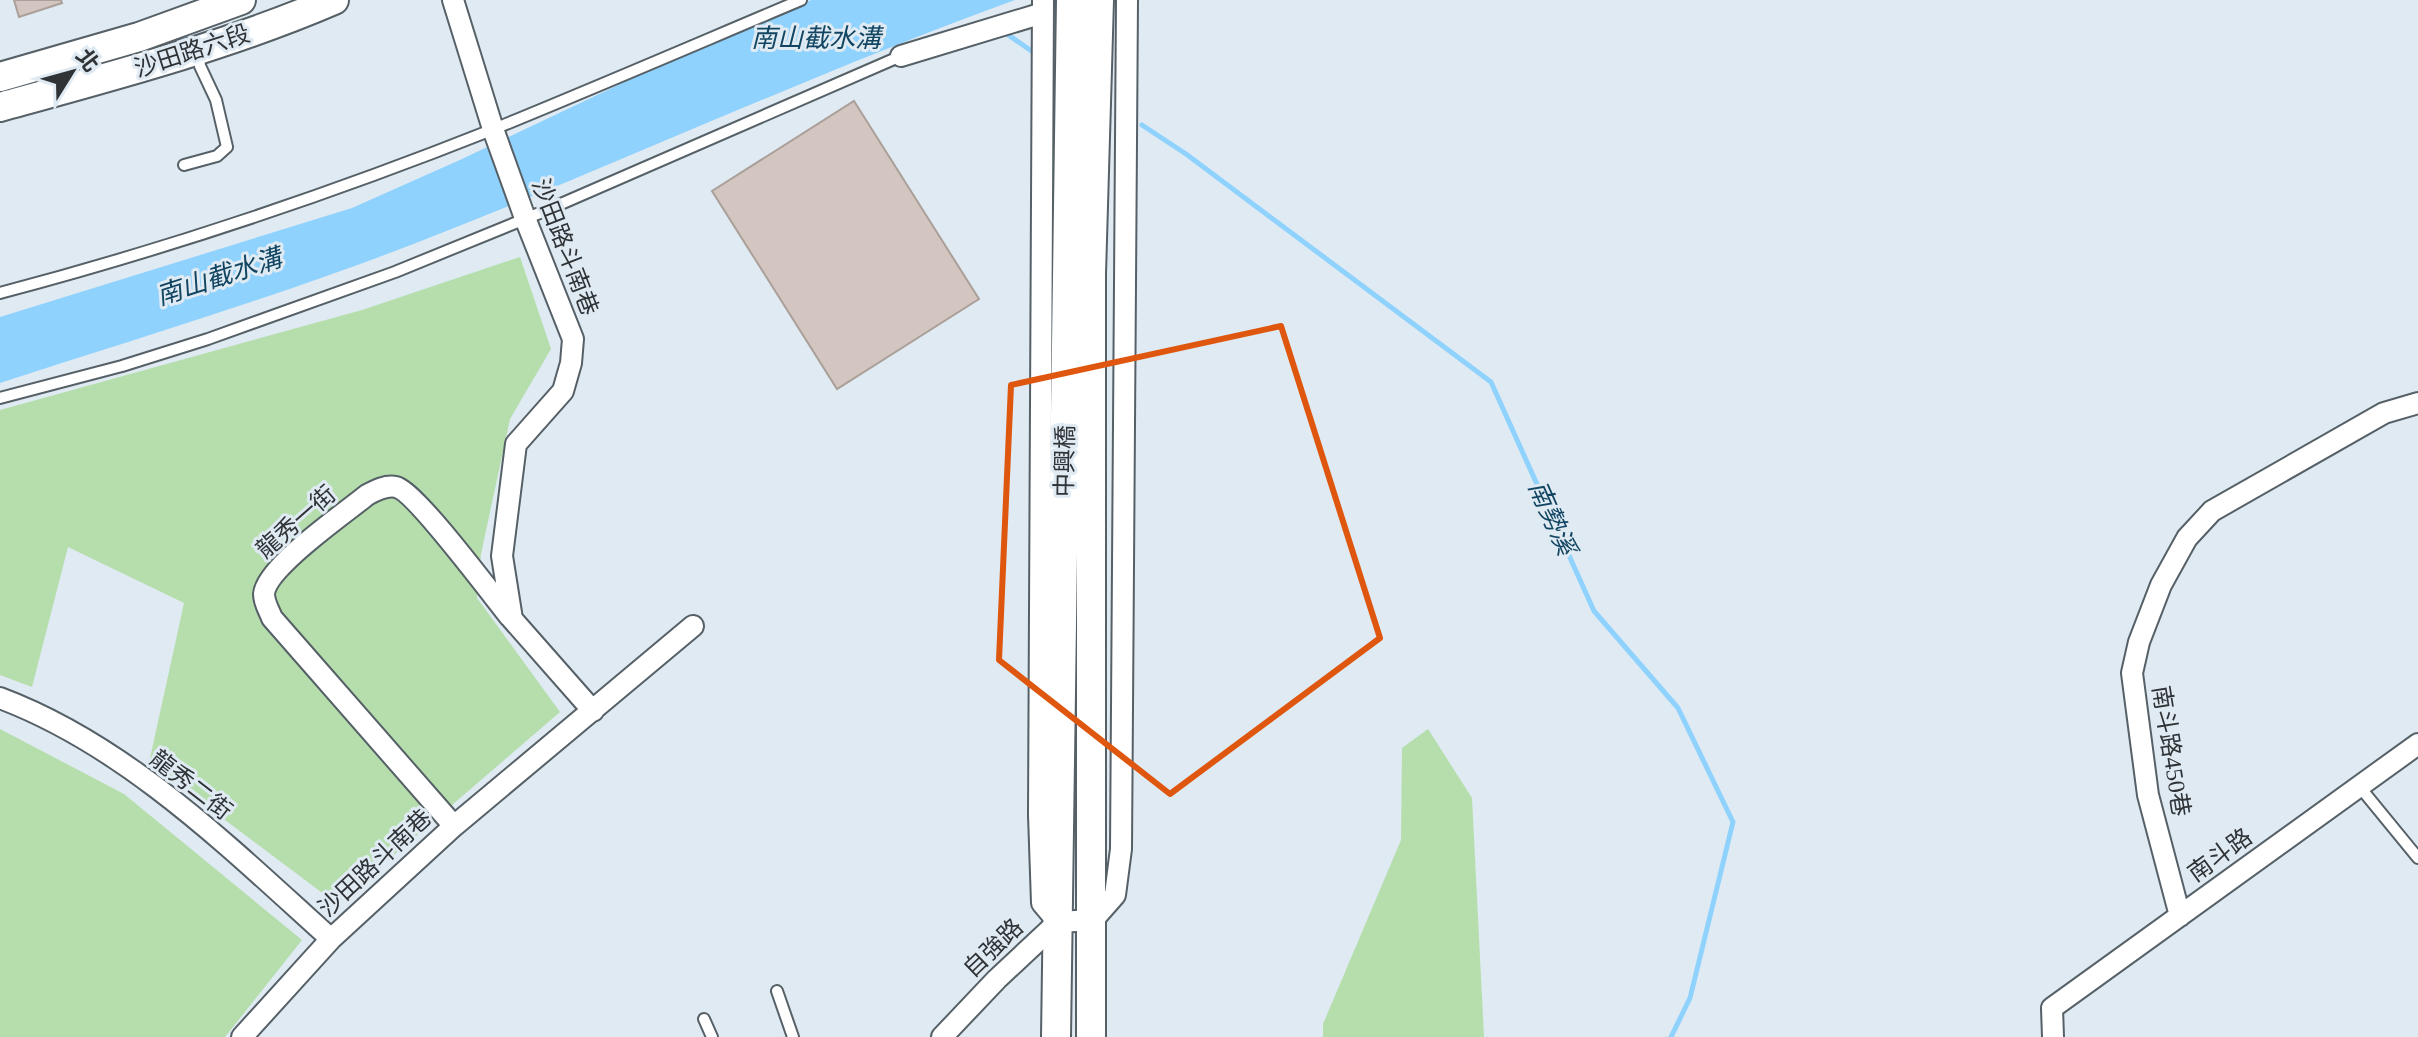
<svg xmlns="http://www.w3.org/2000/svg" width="2418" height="1037" font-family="'Times New Roman','Noto Sans TC',serif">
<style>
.green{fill:#b5deac}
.water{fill:#90d2fe}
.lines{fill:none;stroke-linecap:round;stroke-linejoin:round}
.stream{stroke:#90d2fe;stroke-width:5}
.building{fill:#d3c6c0;stroke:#ab9f99;stroke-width:2}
.lane-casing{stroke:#566067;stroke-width:14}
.street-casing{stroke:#566067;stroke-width:24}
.secondary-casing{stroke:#566067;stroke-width:32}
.lane{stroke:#fff;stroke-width:10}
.street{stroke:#fff;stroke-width:20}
.secondary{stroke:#fff;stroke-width:28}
.marked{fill:none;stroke:#df570e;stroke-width:6;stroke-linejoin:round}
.labels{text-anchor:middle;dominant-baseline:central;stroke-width:6;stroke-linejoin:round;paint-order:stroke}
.street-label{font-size:24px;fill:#2f3336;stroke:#dfeaf2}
.water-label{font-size:26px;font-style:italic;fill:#124562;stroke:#dfeaf2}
</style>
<rect width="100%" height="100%" fill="#dfeaf2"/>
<path class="green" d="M520,257l31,92 -41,70 -29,135 -4,44 83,114 -223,192 -188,-141 35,-160 -116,-56 -36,140 -32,-12v-265l362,-100z
M0,729l124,65 178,146 -77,97h-225z
M1428,729l44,69 12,239h-161v-13l78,-184 1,-92z"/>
<path class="water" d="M811,0h204c-188,68 -370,152 -556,226 -150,61 -305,107 -459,157v-66l352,-109 110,-49 209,-99z"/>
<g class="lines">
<path class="stream" d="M1004,32l29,20
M1142,125l44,29 305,228 103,229 84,97 55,114 -43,176 -19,39"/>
</g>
<path class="building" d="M14,0h47l1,3 -43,14z
M854,101l125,198 -142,90 -125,-198z"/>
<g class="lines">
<g class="lane-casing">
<path id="lane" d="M184,165l33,-9 10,-9 -11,-47 -16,-34 -2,-14
M0,293c167,-44 333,-100 494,-164 103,-42 205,-86 307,-129
M0,398l122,-32 86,-27 187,-67 152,-62 354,-154
M2359,786l59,72
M777,991l16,46
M704,1019l8,18"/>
</g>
<g class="street-casing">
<path id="street" d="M453,0l40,129 32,89 48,121 -2,24 -8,28 -47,53 -14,112 10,63 81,92
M1043,0l-4,815 3,88 16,19
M901,56l142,-43
M0,698c128,48 232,152 331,241
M454,826l-182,-208c-3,-8 -8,-15 -8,-24 2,-27 80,-80 103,-99 9,-5 19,-10 29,-8 19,4 97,109 114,130
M2180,916l-32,-121 -16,-122 7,-31 22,-57 26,-47 25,-27 172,-98 34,-10
M242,1037l89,-98 123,-113 239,-200
M942,1037l55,-58 61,-57 35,-2 22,-25 6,-46 6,-849
M2053,1037l-1,-29 366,-264"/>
</g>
<g class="secondary-casing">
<path id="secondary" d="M0,77l139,-40 102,-37
M0,107c113,-31 227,-61 334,-107
M1056,1037l15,-1037
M1091,1037v-763l8,-274"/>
</g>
<use href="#lane" class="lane"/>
<use href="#street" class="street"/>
<use href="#secondary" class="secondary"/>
</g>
<path class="marked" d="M1281,326l99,312 -210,156 -171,-134 12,-275z"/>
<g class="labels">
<g class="street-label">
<text transform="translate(192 51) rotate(-18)">沙田路六段</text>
<text transform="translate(565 247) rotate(69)">沙田路斗南巷</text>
<text transform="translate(1065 461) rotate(-89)">中興橋</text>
<text transform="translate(296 522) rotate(-41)">龍秀一街</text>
<text transform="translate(2171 751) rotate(81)">南斗路450巷</text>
<text transform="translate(191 785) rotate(38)">龍秀二街</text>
<text transform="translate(2220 855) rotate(-36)">南斗路</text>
<text transform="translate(375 863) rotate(-43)">沙田路斗南巷</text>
<text transform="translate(993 948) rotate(-44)">自強路</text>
</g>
<g class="water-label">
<text x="816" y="38">南山截水溝</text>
<text transform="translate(219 277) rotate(-18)">南山截水溝</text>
<text transform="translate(1552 518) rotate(66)">南勢溪</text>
</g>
</g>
<g transform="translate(72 72) rotate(53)" stroke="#dfeaf2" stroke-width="6" paint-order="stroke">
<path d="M0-6L14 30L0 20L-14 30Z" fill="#2f3336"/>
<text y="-12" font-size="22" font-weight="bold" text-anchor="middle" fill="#2f3336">北</text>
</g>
</svg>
